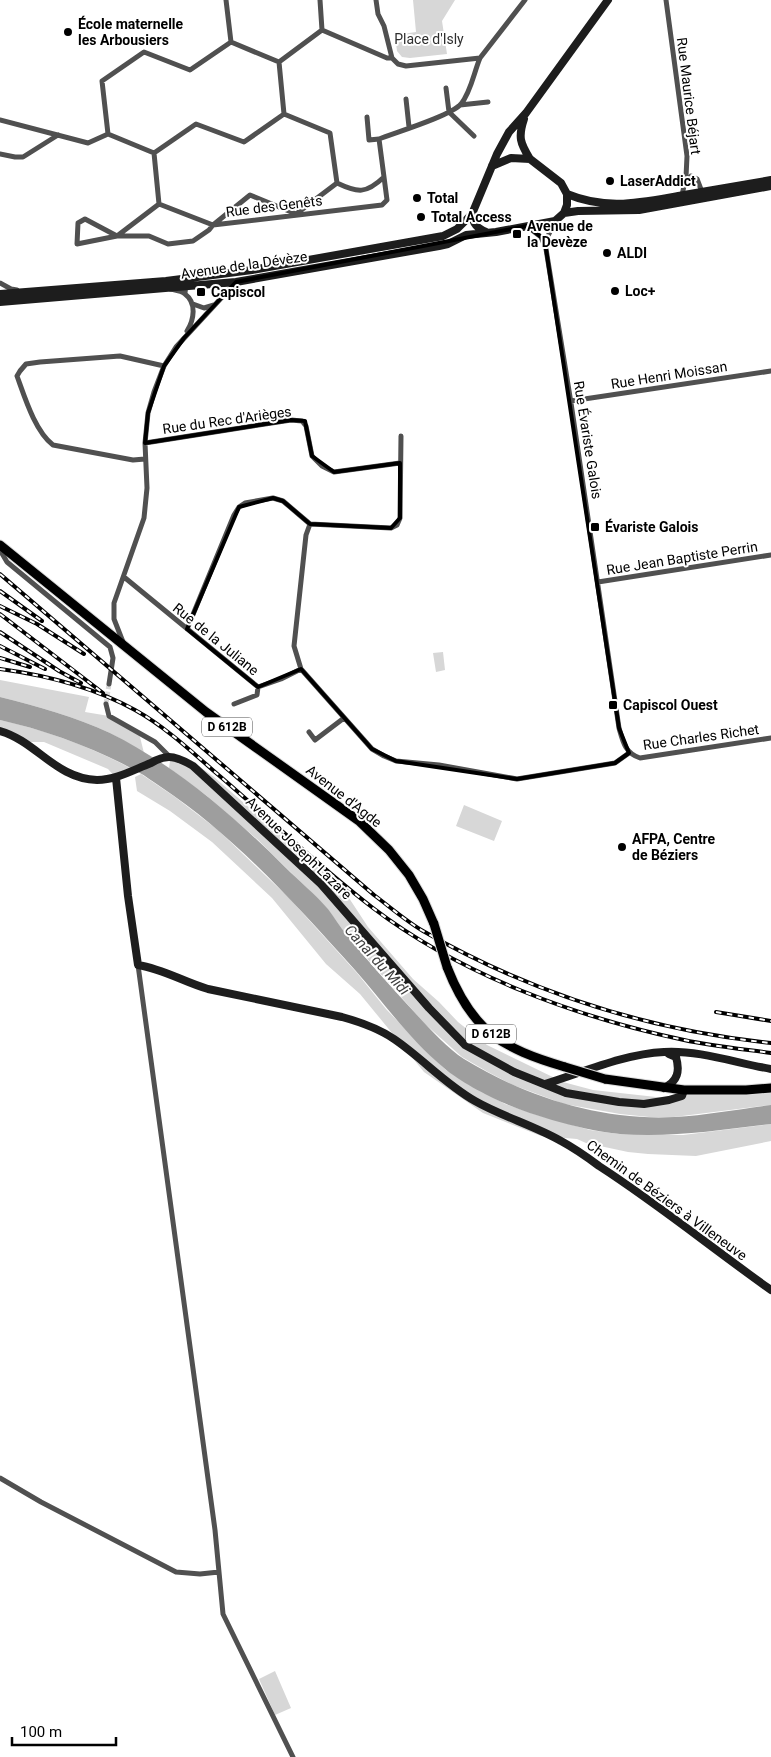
<svg xmlns="http://www.w3.org/2000/svg" width="771" height="1757" font-family="Roboto,sans-serif">
<style>
.green{fill:#d7d7d7}
.water{fill:#9e9e9e}
.lines{fill:none;stroke-linecap:round;stroke-linejoin:round}
.street-tunnel{stroke:#d9d9d9;stroke-width:5;stroke-dasharray:5 2.5;stroke-linecap:butt}
.primary-casing{stroke:#dbdbdb;stroke-width:11}
.street{stroke:#505050;stroke-width:5}
.secondary{stroke:#1d1d1d;stroke-width:8}
.primary{stroke:#000;stroke-width:9}
.rail-casing{stroke:#000;stroke-width:4}
.rail{stroke:#fff;stroke-width:2;stroke-dasharray:5.5;stroke-linecap:butt}
.primary-bridge-casing{stroke:#dbdbdb;stroke-width:11;stroke-linecap:butt}
.primary-bridge{stroke:#000;stroke-width:9}
.marked{fill:none;stroke:#000;stroke-width:4;stroke-linejoin:round}
.poi-dot{fill:#000;stroke:#fff;stroke-width:2}
.labels{text-anchor:middle;dominant-baseline:central;stroke-width:4;stroke-linejoin:round;paint-order:stroke}
.shield{fill:#fff;stroke:#4c4c4c;stroke-width:1}
.shield-label{font-size:12px;font-weight:bold;fill:#000}
.poi-label{font-size:14px;font-weight:bold;fill:#000;stroke:#fff;text-anchor:start}
.park-label{font-size:14px;fill:#2e2e2e;stroke:#fff}
.street-label{font-size:14px;fill:#000;stroke:#fff}
.water-label{font-size:15px;font-style:italic;fill:#3f3f3f;stroke:#fff}
</style>
<rect width="100%" height="100%" fill="#fff"/>
<path class="green" d="M413,0h42l-13,21 5,33 -37,4 -8,-1 -5,-6 -2,-16 21,-3z
M443,652l2,18 -9,2 -3,-19z
M0,680l89,17 -4,15 24,4 30,17 5,20c-11,-7 -22,-14 -34,-20 -34,-16 -73,-27 -110,-36z
M0,720c42,9 92,27 130,48l-6,6 -8,4 -8,-9 -64,-27h-19l-25,-8z
M180,759l11,1 23,17 108,94 27,27 19,29 45,52 26,23 19,20 29,23 76,37 30,8 72,8 43,-6 63,-4v17l-97,12h-25l-29,-3 -56,-10 -51,-19 -25,-13 -26,-15 -37,-33 -78,-88 -20,-28 -70,-69 -50,-43 -38,-28 1,-7z
M141,774l34,23 43,33 71,68 68,75 29,36 44,46 16,15 32,19 27,15 32,11 53,15 28,4 65,1 88,-11v17l-75,15 -48,-2 -20,-2 -42,-9 -9,-4 -36,-3 -58,-23 -59,-41 -64,-78 -34,-30 -54,-66 -60,-56 -42,-31 -33,-20 -2,-14z
M464,805l38,16 -8,20 -38,-15z
M275,1671l16,37 -16,7 -16,-36z"/>
<path class="water" d="M0,697c37,9 76,20 110,36 66,33 123,82 175,134 14,14 30,27 43,42 6,8 12,18 19,26 22,28 46,54 70,80 14,15 30,33 47,44 62,38 137,62 211,58 32,-2 64,-8 96,-12v19c-50,6 -101,14 -151,10 -23,-2 -46,-8 -68,-14 -16,-5 -33,-10 -48,-17 -18,-8 -45,-22 -60,-35 -34,-28 -60,-65 -89,-98 -60,-66 -120,-134 -194,-183 -8,-5 -15,-11 -23,-15 -40,-23 -93,-42 -138,-52z"/>
<g class="lines">
<path class="street-tunnel" d="M106,704l3,-20"/>
<g class="primary-casing">
<path id="primary" d="M0,545l206,167 153,109 30,29 20,25 14,24 11,25
M447,967c25,64 54,81 118,100
M605,1079l79,11h62l25,-2"/>
</g>
<path class="street" d="M226,0l5,42
M320,0l2,30
M376,0l2,14 6,12 8,32 6,6 8,2 74,-8 45,-58
M666,0l21,156 -1,21 -4,18
M279,62l5,52
M446,88l3,24 25,24
M406,99l3,28
M460,105l28,-3
M367,117l2,23 10,-1
M0,120l88,23 20,-9
M108,134l-6,-53 42,-29 46,18 41,-28 48,20 43,-32 65,28h5
M108,134l46,19 42,-29 48,18 40,-28 46,19 7,50
M154,153l5,51
M0,154l15,3h8l35,-22
M691,176l6,3 5,13
M337,183l-41,31 -46,-19 -37,30 -54,-21 -42,32 -32,-17 -7,4 -1,21 40,-8h32l19,8 25,-3 16,-11 4,-5 169,-20 5,-5 -3,-23
M337,183c21,10 29,11 47,-6l-5,-38c18,-7 71,-23 82,-35 10,-12 13,-32 19,-46
M528,227l13,10 5,12 25,154 48,325c4,14 6,25 21,30l131,-20
M546,248l2,-12 7,-15
M0,283l11,6 6,1
M170,289c4,1 12,2 15,5 12,9 9,26 2,37
M185,293l1,-9
M193,304l11,4 10,-3
M571,401l200,-30
M145,443l146,-23 11,1 4,5 6,30 10,10 12,6 66,-9
M145,459l-12,1 -80,-15c-18,-14 -28,-47 -36,-69l3,-5 6,-7 14,-2 80,-6 44,10
M310,524l-4,11 -12,111 7,23 71,80 12,7 12,5 43,4 78,14 98,-16 14,-10
M310,524l81,4 6,-3 3,-7 1,-82
M0,550l7,12 103,85 3,11 -4,26
M124,577l134,110 23,-8 20,-10
M598,582l173,-27
M187,629l47,-114 5,-8 6,-4 28,-5 10,3 27,23
M123,642l-9,-23v-16l30,-85 3,-30 -2,-45 3,-30 6,-21 10,-26 12,-19 60,-65
M106,704l3,12 46,26 15,15
M234,704l23,-9 1,-8
M309,732l6,8 29,-22
M138,965l77,565 8,84 70,143
M0,1478l41,24 135,70 24,2 19,-2"/>
<path class="secondary" d="M524,119c-6,18 -4,24 6,40
M567,194c41,17 75,8 117,1 29,-5 58,-10 87,-15
M564,213l14,-2 61,-1 132,-24
M486,232c-9,-4 -13,-8 -14,-18l25,-60 12,-22 17,-19 82,-113
M0,294l166,-13 86,-11 191,-34 14,-7 15,-15
M0,302l236,-20 203,-36 9,-2 18,-9 30,-3 59,-11 9,-8 3,-8v-11l-6,-11 -31,-24 -19,-1 -19,8
M0,731c36,10 56,48 97,49 19,0 36,-10 54,-17 5,-3 11,-6 18,-6 9,0 17,5 24,9l128,118 108,124 36,37 49,27 52,21 53,9 25,2 25,-4 13,-4 2,-6
M116,778l12,118 10,69c25,4 46,17 70,24l134,28c18,5 36,11 52,22 28,19 51,45 81,62 26,15 60,25 86,40 13,7 26,16 38,25 59,38 114,83 172,124
M545,1084c39,-12 79,-30 119,-32 36,-2 72,11 107,17
M664,1088c14,-7 16,-17 12,-31l-7,-3"/>
<use href="#primary" class="primary"/>
<g class="rail-casing">
<path id="rail" d="M0,574l374,321c16,12 32,26 49,36 108,62 225,99 348,112
M0,591l42,30
M0,606l37,18 47,30
M0,614l103,79
M0,632l59,39 22,12
M0,646l45,23
M0,658l30,9
M0,669c45,6 95,19 135,41 29,16 55,40 80,62 53,45 103,94 158,136 88,67 203,109 311,132 28,6 58,9 87,13
M716,1012l55,9"/>
</g>
<use href="#rail" class="rail"/>
<g class="primary-bridge-casing">
<path id="primary-bridge" d="M434,924l13,43
M565,1067l40,12"/>
</g>
<use href="#primary-bridge" class="primary-bridge"/>
</g>
<path class="marked" d="M527,226l14,11 5,12 73,479 10,25 -14,10 -98,16 -121,-18 -24,-12 -71,-80 -43,18 -71,-58 52,-122 34,-9 10,3 27,23 81,4 9,-10v-55l-66,9 -22,-16 -7,-35 -14,-1 -146,23 3,-30 16,-47 20,-28 52,-56z"/>
<g class="poi-dot">
<circle cx="68" cy="32" r="5"/>
<circle cx="610" cy="181" r="5"/>
<circle cx="417" cy="198" r="5"/>
<circle cx="421" cy="217" r="5"/>
<rect x="512" y="229" width="10" height="10" rx="2.5"/>
<circle cx="607" cy="253" r="5"/>
<circle cx="615" cy="291" r="5"/>
<rect x="196" y="287" width="10" height="10" rx="2.5"/>
<rect x="590" y="522" width="10" height="10" rx="2.5"/>
<rect x="608" y="700" width="10" height="10" rx="2.5"/>
<circle cx="622" cy="847" r="5"/>
</g>
<g class="labels">
<g class="shield">
<rect x="202" y="717.5" width="50" height="19" rx="4"/>
<rect x="466" y="1024.5" width="50" height="19" rx="4"/>
</g>
<g class="shield-label">
<text x="227" y="727">D 612B</text>
<text x="491" y="1034">D 612B</text>
</g>
<g class="poi-label">
<text x="78" y="24">École maternelle<tspan x="78" dy="16">les Arbousiers</tspan></text>
<text x="620" y="181">LaserAddict</text>
<text x="427" y="198">Total</text>
<text x="431" y="217">Total Access</text>
<text x="527" y="226">Avenue de<tspan x="527" dy="16">la Devèze</tspan></text>
<text x="617" y="253">ALDI</text>
<text x="625" y="291">Loc+</text>
<text x="211" y="292">Capiscol</text>
<text x="605" y="527">Évariste Galois</text>
<text x="623" y="705">Capiscol Ouest</text>
<text x="632" y="839">AFPA, Centre<tspan x="632" dy="16">de Béziers</tspan></text>
</g>
<g class="park-label">
<text x="429" y="39">Place d'Isly</text>
</g>
<g class="street-label">
<text transform="translate(689 96) rotate(83)">Rue Maurice Béjart</text>
<text transform="translate(274 206) rotate(-7)">Rue des Genêts</text>
<text transform="translate(244 265) rotate(-8)">Avenue de la Dévèze</text>
<text transform="translate(669 375) rotate(-9)">Rue Henri Moissan</text>
<text transform="translate(227 420) rotate(-8)">Rue du Rec d'Arièges</text>
<text transform="translate(588 440) rotate(81)">Rue Évariste Galois</text>
<text transform="translate(682 558) rotate(-9)">Rue Jean Baptiste Perrin</text>
<text transform="translate(216 639) rotate(39)">Rue de la Juliane</text>
<text transform="translate(701 737) rotate(-8)">Rue Charles Richet</text>
<text transform="translate(344 796) rotate(38)">Avenue d'Agde</text>
<text transform="translate(299 848) rotate(44)">Avenue Joseph Lazare</text>
<text transform="translate(667 1200) rotate(36)">Chemin de Béziers à Villeneuve</text>
</g>
<g class="water-label">
<text transform="translate(377 960) rotate(48)">Canal du Midi</text>
</g>
</g>
<path d="M12 1737v8h104v-8" fill="none" stroke="#000000" stroke-width="2.5"/>
<text x="20" y="1737" font-size="15" fill="#000000" stroke="#ffffff" stroke-width="4" paint-order="stroke">100 m</text>
</svg>
